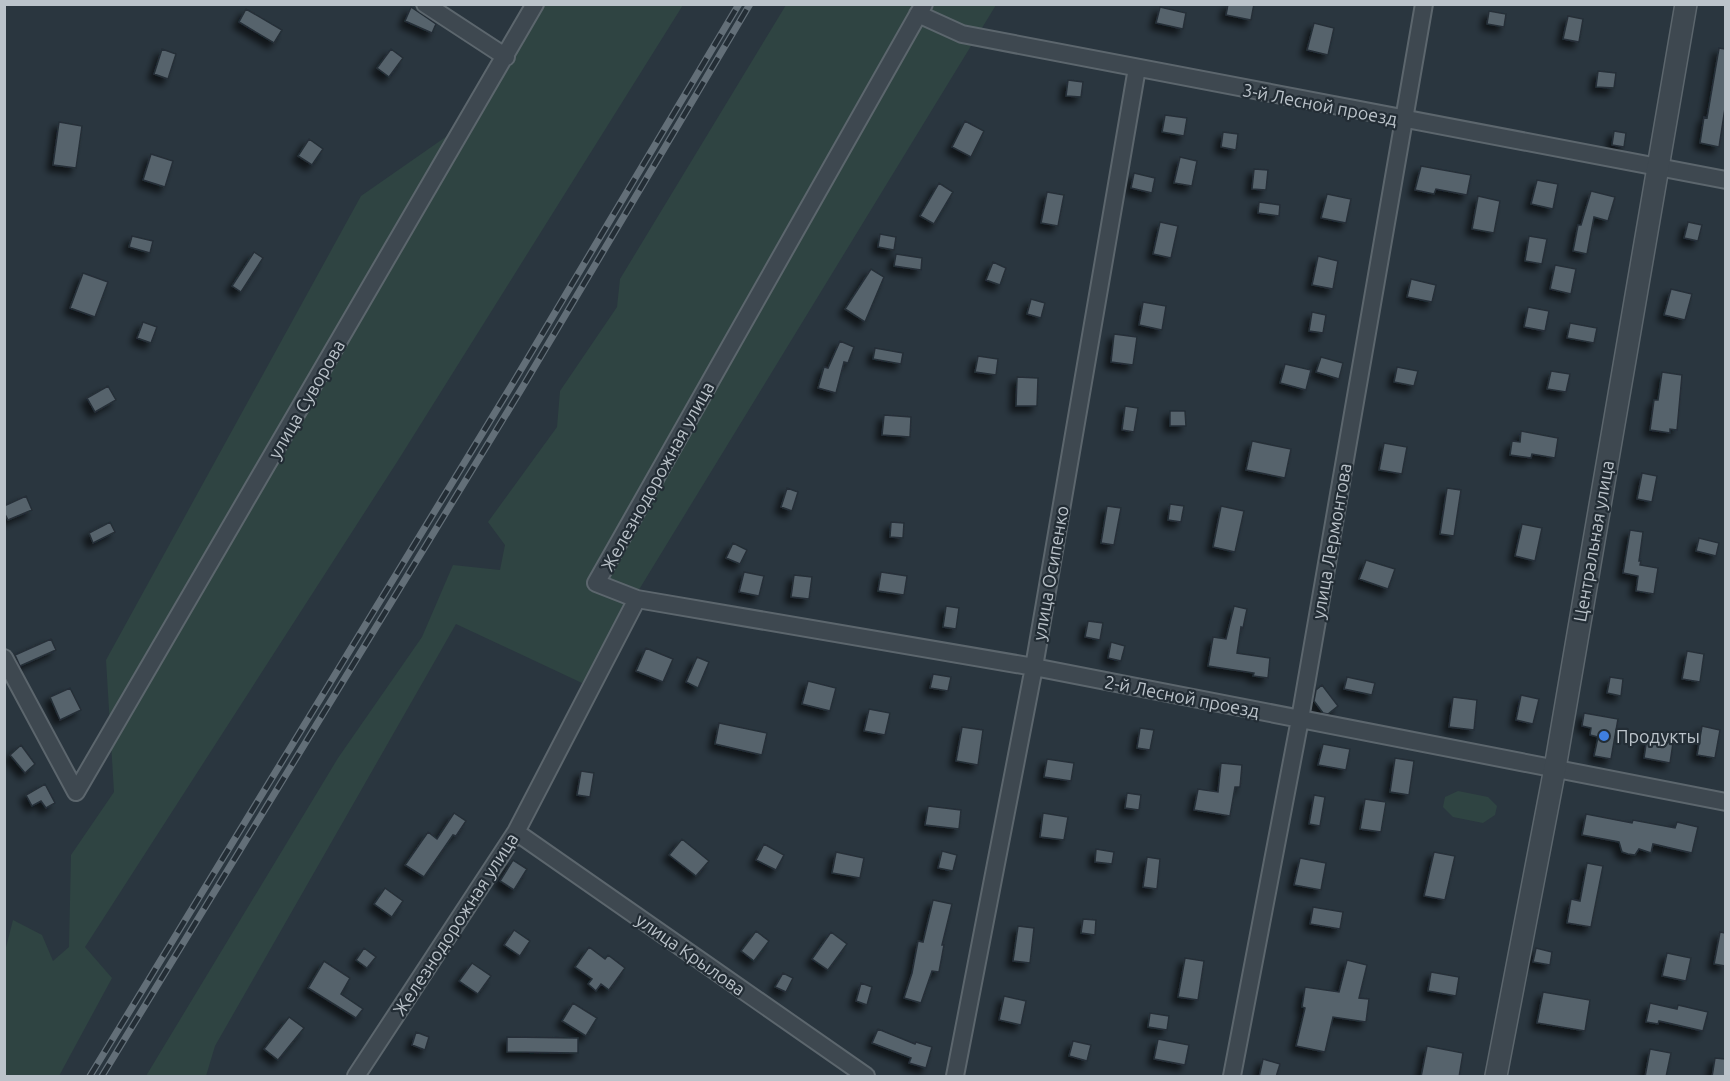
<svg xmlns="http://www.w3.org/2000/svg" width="1730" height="1081" font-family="Ubuntu,sans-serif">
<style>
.green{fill:#2f4442}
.building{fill:#56636c;stroke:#252f37;stroke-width:1.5;filter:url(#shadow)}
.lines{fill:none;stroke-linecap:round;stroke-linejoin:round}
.minor-casing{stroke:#5c666d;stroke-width:20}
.tertiary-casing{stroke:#5c666d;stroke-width:24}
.minor{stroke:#3e4850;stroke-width:16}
.tertiary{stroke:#3e4850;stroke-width:21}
.rail-casing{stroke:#636f78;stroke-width:7}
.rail{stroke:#232d35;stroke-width:4.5;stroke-dasharray:14;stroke-linecap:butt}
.shop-dot{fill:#3f7fe0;stroke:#232d35;stroke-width:2}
.labels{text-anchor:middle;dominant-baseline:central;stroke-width:4.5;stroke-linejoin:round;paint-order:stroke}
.street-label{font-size:18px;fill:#bbc3ca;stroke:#232d35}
.poi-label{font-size:18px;fill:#bbc3ca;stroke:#232d35;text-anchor:start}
</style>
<defs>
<filter id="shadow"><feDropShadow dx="-5.5" dy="5.5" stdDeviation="3" flood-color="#0009"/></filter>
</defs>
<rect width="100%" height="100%" fill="#2a363f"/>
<path class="green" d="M535,5h148l-286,457 -312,485 27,31 -53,98h-54l-1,-121 9,-35 29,15 11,26 16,-14 2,-92 43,-63 -8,-132 255,-464 99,-69z
M786,5h210l-414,678 -126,-59 -241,422 -9,30h-60l192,-318 84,-121 31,-72 47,5 5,-25 -17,-23 69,-95 3,-36 57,-84 3,-28z
M1458,791l30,6 9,9 -2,9 -12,8 -30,-6 -10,-10 2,-10z"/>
<path class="building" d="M1228,4h26l-3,16 -25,-5z
M411,7l25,17 -4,9 -27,-12z
M1160,7l26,6 -3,16 -27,-6z
M246,9l36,21 -8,13 -35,-21z
M1489,11l17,3 -2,13 -17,-3z
M1568,16l15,3 -4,23 -16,-3z
M1314,23l20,5 -6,27 -21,-5z
M1719,48l6,1v59l-6,39 -19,-4 4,-26 3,1z
M162,49l14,5 -8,25 -14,-5z
M391,49l12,9 -14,19 -12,-9z
M1598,71l18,2 -2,15 -18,-1z
M1068,80l15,2 -2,15 -15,-1z
M1165,115l22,3 -3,18 -22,-4z
M965,121l19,10 -13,26 -19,-10z
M59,122l23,4 -6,42 -23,-3z
M1614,131l12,2 -2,14 -12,-2z
M1223,132l15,2 -2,16 -15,-3z
M309,139l14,10 -11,16 -14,-9z
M151,154l22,7 -8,26 -22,-7z
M1180,157l17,4 -5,25 -18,-3z
M1421,166l50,9 -4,20 -31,-6 -2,5 -19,-4z
M1254,169l14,1 -2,20 -14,-1z
M1134,173l21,5 -3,15 -21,-5z
M1537,180l21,4 -5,25 -22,-5z
M939,183l14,9 -19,32 -14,-8z
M1591,191l24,6 -7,24 -14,-4 -7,37 -14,-3 5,-26h3z
M1047,192l17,3 -6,31 -17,-3z
M1327,194l24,5 -5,24 -25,-5z
M1478,196l22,5 -6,32 -22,-4z
M1259,202l21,3 -1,11 -21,-3z
M1160,222l18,4 -7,32 -18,-4z
M1688,222l14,3 -4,16 -14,-3z
M880,234l16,3 -2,13 -16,-3z
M132,236l21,5 -3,12 -21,-6z
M1529,236l18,3 -5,25 -17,-3z
M254,252l9,6 -22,34 -9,-6z
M896,254l26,4 -1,12 -27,-4z
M1318,256l20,5 -5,28 -21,-4z
M993,262l13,6 -6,17 -14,-5z
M1555,265l21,4 -5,25 -21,-5z
M871,269l13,8 -19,45 -20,-13z
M83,273l25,9 -13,35 -25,-9z
M1411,279l25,6 -4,17 -25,-5z
M1671,289l21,5 -7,26 -21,-5z
M1031,299l14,4 -4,15 -14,-4z
M1143,302l23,4 -4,24 -23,-5z
M1528,307l21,4 -4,20 -21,-4z
M1312,312l14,3 -3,18 -14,-2z
M143,322l14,5 -6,16 -14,-5z
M1570,323l27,5 -3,15 -27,-5z
M1114,334l23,3 -4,28 -22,-3z
M840,341l14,6 -6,16 -4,-1 -8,31 -18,-5 6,-21 4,1z
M875,348l28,5 -2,11 -28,-5z
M978,356l20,3 -2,16 -21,-3z
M1321,357l22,6 -4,16 -23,-7z
M1285,364l26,6 -5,20 -26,-7z
M1397,367l21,4 -4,15 -20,-4z
M1551,371l19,3 -4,18 -19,-3z
M1662,372l20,3 -5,55 -7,-1v4l-20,-3 4,-30h4z
M1017,377l21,1 -1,28h-21z
M108,386l8,14 -21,12 -8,-14z
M1125,406l13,2 -4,24 -12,-2z
M1170,411h15l1,15h-16z
M884,415l27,2 -1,20 -28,-2z
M1521,431l37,7 -3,20 -23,-4 -1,4 -21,-3 2,-14 8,1z
M1252,441l39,8 -6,29 -39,-8z
M1384,443l23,4 -5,27 -23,-4z
M1642,473l15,3 -5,26 -15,-3z
M787,488l11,4 -6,19 -11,-4z
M1447,488l14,2 -7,46 -14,-2z
M26,496l6,14 -24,10 -4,-8v-6z
M1170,504l14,2 -3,16 -13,-2z
M1107,506l14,2 -7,37 -13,-2z
M1221,506l23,5 -9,41 -22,-5z
M110,522l5,10 -22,11 -4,-10z
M891,522l13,1 -1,15 -13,-1z
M1522,524l20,4 -7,33 -20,-5z
M1630,530l13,2 -4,29h2l-1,4 18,3 -4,26 -18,-3 2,-15 -15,-3z
M1699,538l20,5 -3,13 -20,-5z
M733,543l14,7 -7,14 -14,-6z
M1366,560l29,9 -7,20 -29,-10z
M744,572l20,4 -5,20 -20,-4z
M881,572l26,4 -3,19 -26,-4z
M794,575l18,2 -3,22 -18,-2z
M946,606l13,2 -3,21 -13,-2z
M1234,606l13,3 -4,19 -2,-1 -4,26 33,5 -2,20 -15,-2 1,-3 -46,-7 5,-29 13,2z
M1088,621l15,2 -3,17 -15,-3z
M51,639l5,11 -36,16 -5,-11z
M1111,642l14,4 -4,15 -13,-3z
M646,648l27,11 -10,23 -27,-11z
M1687,651l17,3 -4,28 -18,-3z
M697,657l12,5 -11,26 -12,-6z
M933,674l18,3 -3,14 -18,-3z
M1347,677l28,6 -3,12 -28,-6z
M1610,677l13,2 -2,17 -14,-3z
M808,681l28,7 -6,23 -28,-7z
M1322,685l16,21 -10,8 -5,-1 -9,-12 2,-11z
M70,688l11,22 -21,10 -10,-23z
M1521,695l18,4 -6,25 -17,-4z
M1453,697l24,3 -3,30 -25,-3z
M869,709l21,4 -5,22 -21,-4z
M1584,713l34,6 -7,40 -17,-3 4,-19 -8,-2 1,-7 -9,-2z
M719,723l48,10 -5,22 -47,-11z
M1702,726l18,4 -5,28 -18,-3z
M962,727l21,3 -5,35 -22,-4z
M1140,728l14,2 -4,20 -13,-2z
M1647,738l26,5 -3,20 -26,-5z
M1323,744l27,5 -4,21 -28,-5z
M21,745l14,19 -10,9 -15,-18z
M1395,758l19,3 -5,34 -19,-3z
M1047,759l27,4 -3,18 -27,-4z
M1221,763l21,2 -2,22h-5l-5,29 -36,-6 4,-21 20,3z
M581,771l13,2 -4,24 -13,-2z
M45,784l10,19 -9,5 -5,-7 -9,5 -6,-11z
M1127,793l14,2 -2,15 -14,-2z
M1314,795l11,2 -5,29 -11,-2z
M1365,799l21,3 -5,30 -21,-3z
M928,806l33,4 -2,19 -34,-4z
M454,813l12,8 -10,15 -3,-1 -29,42 -19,-12 23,-33 9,7z
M1043,813l25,4 -4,23 -24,-3z
M1586,814l46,9 1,-3 42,8 2,-6 21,5 -6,26 -39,-9 -2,9 -12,-4 -4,6 -7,-1 -6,-2 -3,-10 -37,-7z
M682,839l27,22 -13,15 -27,-21z
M764,844l20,11 -8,15 -20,-10z
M1096,849l18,3 -2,12 -17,-2z
M942,851l15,4 -4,16 -15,-3z
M836,852l28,6 -4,20 -28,-5z
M1434,852l21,4 -10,44 -21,-4z
M1147,857l13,2 -3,30 -14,-2z
M1300,858l26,5 -5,27 -27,-5z
M513,860l14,9 -13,21 -14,-9z
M1587,863l16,3 -12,61 -24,-4 4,-24 9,2z
M385,888l18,13 -11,16 -18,-13z
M933,900l19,4 -10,41h2l-5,27 -7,-1 -11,32 -17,-5 8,-25 6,-32 5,1z
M1313,907l30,5 -3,17 -30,-5z
M1083,919l13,1 -1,15 -14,-2z
M1018,926l16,2 -4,35 -17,-2z
M514,930l16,11 -10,15 -16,-11z
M756,931l13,10 -15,20 -13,-10z
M831,932l16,12 -19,26 -16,-11z
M1720,932l5,1v33l-11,-2z
M589,947l16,12 3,-4 17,13 -16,22 -8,-6 -5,7 -8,-7 4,-5 -17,-12z
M364,948l12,9 -9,11 -11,-8z
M1536,948l16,4 -2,13 -17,-3z
M1667,953l24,5 -5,23 -24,-5z
M1185,958l19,3 -6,39 -20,-3z
M1347,960l20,5 -8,33 10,1 -3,23 -33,-5 -8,35 -29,-6 9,-38 -3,-1 3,-20 34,5z
M324,961l26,17 -9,16 22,15 -7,9 -48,-30z
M472,963l19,13 -13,18 -19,-13z
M1431,972l28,5 -3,19 -28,-5z
M783,973l10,5 -7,14 -11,-5z
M861,983l11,4 -5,18 -11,-4z
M1543,992l47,8 -5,31 -48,-8z
M1004,996l22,5 -5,24 -22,-5z
M573,1003l24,15 -11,18 -24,-15z
M1650,1003l27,6 1,-4 30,7 -5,19 -44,-10 -1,3 -12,-2z
M1150,1013l19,3 -2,14 -19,-3z
M289,1017l15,11 -26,32 -14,-11z
M878,1029l37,15 1,-2 16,5 -6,21 -17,-5 2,-5 -39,-15z
M416,1032l13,5 -4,13 -13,-5z
M507,1037l71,1v15l-71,-1z
M1158,1039l31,6 -4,20 -31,-6z
M1073,1041l18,4 -4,16 -18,-5z
M1427,1046l36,7 -4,24h-38z
M1650,1049l21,4 -5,24h-21z
M1715,1058l10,1v18h-13z
M1263,1059l17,5 -4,13h-17z"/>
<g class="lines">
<g class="minor-casing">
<path id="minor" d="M425,4l81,53
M918,14l44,20 764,146
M637,599l397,68 692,135
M4,658l72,134
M76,792l459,-788
M516,832l350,244
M356,1076l160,-244 121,-233 -41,-16 328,-579
M955,1076l79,-409 103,-599
M1232,1076l68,-357 124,-715"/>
</g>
<g class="tertiary-casing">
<path id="tertiary" d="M1496,1076l59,-308 131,-764"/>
</g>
<use href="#minor" class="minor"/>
<use href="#tertiary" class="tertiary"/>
<g class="rail-casing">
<path id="rail" d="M90,1076l423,-693 226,-379
M102,1076l420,-688 228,-384"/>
</g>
<use href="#rail" class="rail"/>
</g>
<circle class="shop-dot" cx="1604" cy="736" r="6"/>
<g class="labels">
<g class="street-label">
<text transform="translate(1320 104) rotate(11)">3-й Лесной проезд</text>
<text transform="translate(306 399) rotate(-60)">улица Суворова</text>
<text transform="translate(657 476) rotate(-61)">Железнодорожная улица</text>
<text transform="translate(1331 541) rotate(-80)">улица Лермонтова</text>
<text transform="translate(1593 541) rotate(-80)">Центральная улица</text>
<text transform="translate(1050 573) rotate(-80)">улица Осипенко</text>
<text transform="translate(1182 696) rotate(11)">2-й Лесной проезд</text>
<text transform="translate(455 924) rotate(-57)">Железнодорожная улица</text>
<text transform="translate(691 954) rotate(35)">улица Крылова</text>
</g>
<g class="poi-label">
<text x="1616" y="736">Продукты</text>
</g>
</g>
<rect width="1730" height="1081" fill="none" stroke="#bbc3ca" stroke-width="12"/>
</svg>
